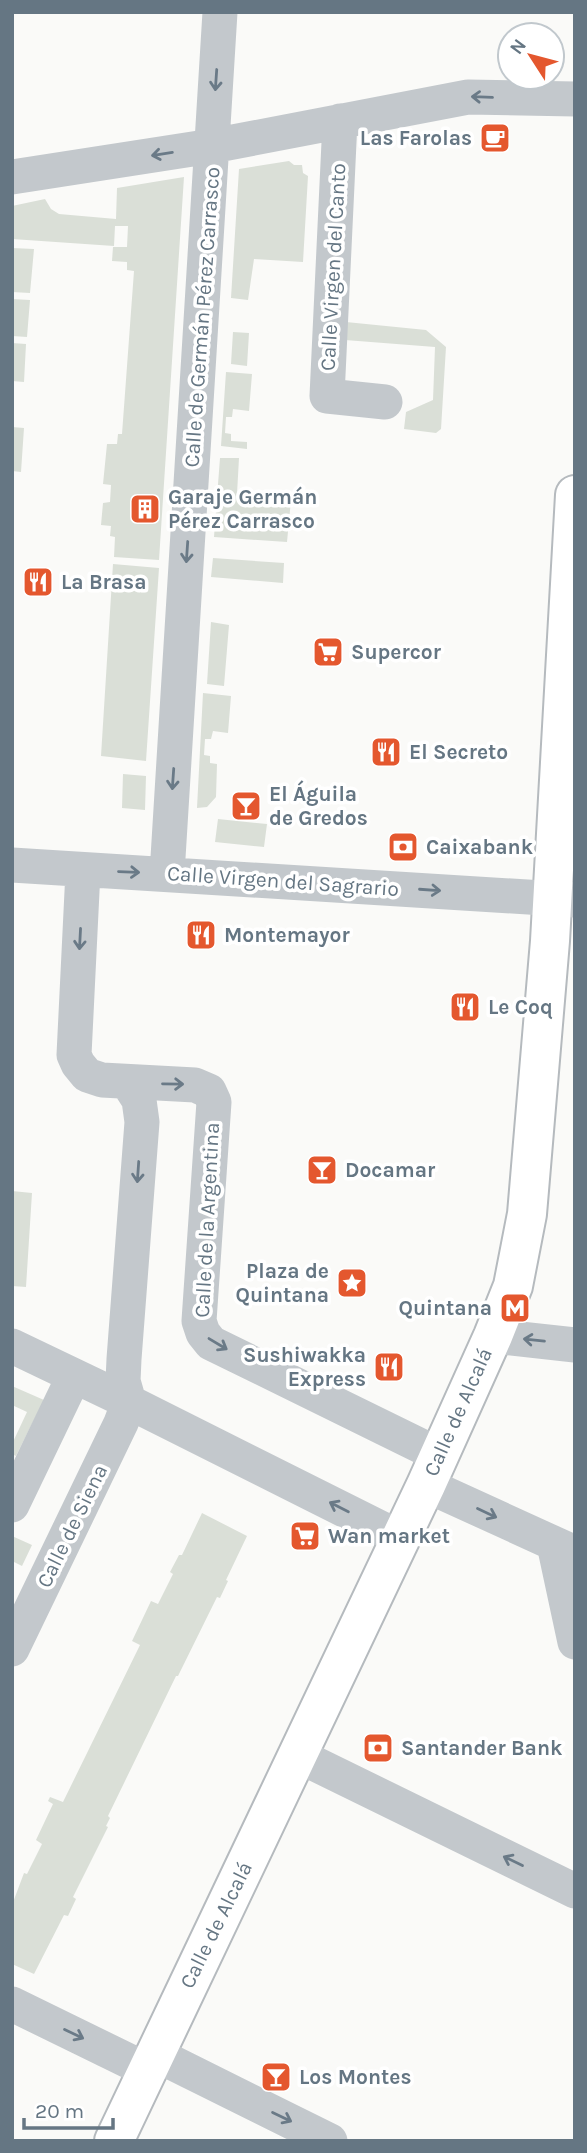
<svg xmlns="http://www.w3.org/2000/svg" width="587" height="2153" font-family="Karla,sans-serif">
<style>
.green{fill:#dadfd7}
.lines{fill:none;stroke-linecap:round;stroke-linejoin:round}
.major-casing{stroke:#b5babe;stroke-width:42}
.minor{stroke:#c3c8cc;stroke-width:35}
.major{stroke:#fff;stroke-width:38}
.oneway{stroke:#6a7a87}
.labels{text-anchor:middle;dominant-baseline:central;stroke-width:7;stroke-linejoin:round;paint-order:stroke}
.poi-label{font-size:21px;font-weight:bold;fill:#657683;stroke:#fff;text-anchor:start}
.street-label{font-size:21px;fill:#657683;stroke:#fff}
</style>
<rect width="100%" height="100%" fill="#fafaf8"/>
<path class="green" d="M289,161l5,4h8l1,8 5,3 -5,86 -49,-3 -6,41 -17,-2 8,-129z
M184,177l-25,383 -45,-3 1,-20 -5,-1 1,-10 -10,-1 2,-22 7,-1 1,-17 -8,-1 4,-40h10l1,-10h4l12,-163 -7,-1v-8l-15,-1 1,-14h14l1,-21h-13l-1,20 -102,-7v-33l33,-7 6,10 8,5 57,5 1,-31z
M12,248l22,1 -4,44 -18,-1z
M12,299l18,1 -3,37 -15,-1z
M346,322l80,8 20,17 -5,82 -5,4 -32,-4 2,-17 27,-12 2,-53 -90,-7z
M233,332l16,1 -2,33 -16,-2z
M12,343l14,1 -2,38 -12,-1z
M226,372l26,2 -3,37 -16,-2 -1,8h-6l-1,16 6,1v7l16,1v7l-26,-3z
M12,427l12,1 -3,44 -9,-1z
M220,458h19l-2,36 54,6 -4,42 -73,-5z
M213,558l71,5 -1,20 -72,-6z
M113,564l46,4 -13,193 -45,-5z
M211,622l18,3 -5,61 -17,-2z
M203,693l28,3 -3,37 -15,-2 -2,8h-6l-1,16 6,1v7l7,1 -1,33 -9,10 -10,1z
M123,774l23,2 -1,34 -23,-2z
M218,819l49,5 -3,23 -49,-5z
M12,1191l20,2 -6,94 -14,-1z
M12,1386l32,14 -28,56 -4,-2v-10l15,-32 -15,-7z
M202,1513l45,23 -21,44 2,1 -8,17 -3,-1 -39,79h-2l-68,140 2,2 -4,8 2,1 -35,70 3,2 -8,17 -4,-1 -30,59 -22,-10v-59l12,-32 3,1 15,-30 -6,-4 17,-36 -5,-3 2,-4 13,5 77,-157 -8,-4 1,-2 18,-38 7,3 15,-30 -3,-2 9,-17h3z
M12,1536l20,9 -10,21 -10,-5z"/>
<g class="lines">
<g class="major-casing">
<path id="major" d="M114,2141l312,-656 67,-149 20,-50 14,-72 23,-273 25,-446"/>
</g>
<path class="minor" d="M340,121l-13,275 58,6
M12,177l200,-31 256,-49 107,2
M12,865l563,35
M83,871l-9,184 4,9 9,11 15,5 93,5 14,6 5,11 -15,219 4,12 8,10 228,112
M167,874l53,-862
M493,1336l82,9
M12,1346l117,56 271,136
M426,1485l149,68
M12,1505l62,-129
M554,1544l21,98
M12,1649l109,-226 8,-21 -6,-21 1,-22 18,-237 -3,-22 -11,-17
M297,1755l278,136
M12,2004l135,66
M155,2054l175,87"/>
<use href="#major" class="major"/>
</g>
<defs><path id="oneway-shaft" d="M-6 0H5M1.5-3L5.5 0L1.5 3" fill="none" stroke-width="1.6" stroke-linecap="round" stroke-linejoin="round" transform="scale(1.75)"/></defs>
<g class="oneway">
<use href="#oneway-shaft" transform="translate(216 80) rotate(94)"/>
<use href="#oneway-shaft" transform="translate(482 97) rotate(-178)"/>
<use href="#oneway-shaft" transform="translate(162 154) rotate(171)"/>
<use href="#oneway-shaft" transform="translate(187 552) rotate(94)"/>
<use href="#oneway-shaft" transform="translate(173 779) rotate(94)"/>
<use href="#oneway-shaft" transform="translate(129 872) rotate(2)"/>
<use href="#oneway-shaft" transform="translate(430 890) rotate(4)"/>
<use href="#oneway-shaft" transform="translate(80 939) rotate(93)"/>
<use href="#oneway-shaft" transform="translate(173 1084) rotate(1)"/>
<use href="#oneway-shaft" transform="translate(138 1172) rotate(94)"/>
<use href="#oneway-shaft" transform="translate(534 1340) rotate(-174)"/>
<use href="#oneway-shaft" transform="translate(218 1344) rotate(31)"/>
<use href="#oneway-shaft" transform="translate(339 1507) rotate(-153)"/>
<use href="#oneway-shaft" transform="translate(487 1513) rotate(25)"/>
<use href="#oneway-shaft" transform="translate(513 1861) rotate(-154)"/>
<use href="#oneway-shaft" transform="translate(74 2034) rotate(26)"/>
<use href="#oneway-shaft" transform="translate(282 2117) rotate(26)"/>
</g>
<defs>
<g id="cafe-square" transform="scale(1.575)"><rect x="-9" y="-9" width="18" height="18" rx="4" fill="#e4572e" stroke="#fff"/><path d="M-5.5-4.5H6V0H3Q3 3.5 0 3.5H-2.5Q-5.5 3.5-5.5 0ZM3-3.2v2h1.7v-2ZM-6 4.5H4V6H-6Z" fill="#fff"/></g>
<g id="building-square" transform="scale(1.575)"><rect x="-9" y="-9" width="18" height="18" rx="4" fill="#e4572e" stroke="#fff"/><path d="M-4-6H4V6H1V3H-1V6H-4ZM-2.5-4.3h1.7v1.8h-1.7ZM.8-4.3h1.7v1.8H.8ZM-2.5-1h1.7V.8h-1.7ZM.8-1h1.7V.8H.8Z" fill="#fff"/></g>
<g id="restaurant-square" transform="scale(1.575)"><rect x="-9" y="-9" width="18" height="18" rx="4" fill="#e4572e" stroke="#fff"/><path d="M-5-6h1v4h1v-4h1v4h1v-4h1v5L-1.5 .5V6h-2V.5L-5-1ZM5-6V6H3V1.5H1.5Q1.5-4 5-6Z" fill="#fff"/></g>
<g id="supermarket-square" transform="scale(1.575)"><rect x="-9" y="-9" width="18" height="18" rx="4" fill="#e4572e" stroke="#fff"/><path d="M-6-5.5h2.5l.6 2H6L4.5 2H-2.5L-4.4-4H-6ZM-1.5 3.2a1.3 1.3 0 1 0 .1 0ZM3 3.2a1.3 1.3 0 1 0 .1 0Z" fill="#fff"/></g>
<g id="bar-square" transform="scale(1.575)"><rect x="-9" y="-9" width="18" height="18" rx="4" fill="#e4572e" stroke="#fff"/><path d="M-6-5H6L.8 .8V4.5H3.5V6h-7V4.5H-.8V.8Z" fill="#fff"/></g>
<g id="bank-square" transform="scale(1.575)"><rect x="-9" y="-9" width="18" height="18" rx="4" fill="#e4572e" stroke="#fff"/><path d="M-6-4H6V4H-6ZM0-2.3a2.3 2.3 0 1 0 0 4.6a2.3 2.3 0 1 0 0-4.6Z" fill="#fff"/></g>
<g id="sight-square" transform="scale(1.575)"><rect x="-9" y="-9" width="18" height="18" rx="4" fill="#e4572e" stroke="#fff"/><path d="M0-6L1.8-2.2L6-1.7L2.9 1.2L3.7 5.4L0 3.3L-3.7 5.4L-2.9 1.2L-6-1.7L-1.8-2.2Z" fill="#fff"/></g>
<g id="metro-square" transform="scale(1.575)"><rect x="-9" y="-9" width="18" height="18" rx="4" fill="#e4572e" stroke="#fff"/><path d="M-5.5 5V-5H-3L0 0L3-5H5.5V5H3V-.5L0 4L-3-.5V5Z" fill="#fff"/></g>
</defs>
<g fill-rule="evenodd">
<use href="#cafe-square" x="495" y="138"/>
<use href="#building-square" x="145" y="509"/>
<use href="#restaurant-square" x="38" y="582"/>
<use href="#supermarket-square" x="328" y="652"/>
<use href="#restaurant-square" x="386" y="752"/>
<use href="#bar-square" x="246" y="806"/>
<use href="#bank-square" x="403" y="847"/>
<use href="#restaurant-square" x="201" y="935"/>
<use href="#restaurant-square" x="465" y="1007"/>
<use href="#bar-square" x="322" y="1170"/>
<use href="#sight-square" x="352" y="1283"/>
<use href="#metro-square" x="515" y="1308"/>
<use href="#restaurant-square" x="389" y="1367"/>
<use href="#supermarket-square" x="305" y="1536"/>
<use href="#bank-square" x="378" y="1748"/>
<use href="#bar-square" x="276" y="2077"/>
</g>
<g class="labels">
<g class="poi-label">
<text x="472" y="138" text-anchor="end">Las Farolas</text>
<text x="168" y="497">Garaje Germán<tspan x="168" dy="24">Pérez Carrasco</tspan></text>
<text x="61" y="582">La Brasa</text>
<text x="351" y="652">Supercor</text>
<text x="409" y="752">El Secreto</text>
<text x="269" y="794">El Águila<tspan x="269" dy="24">de Gredos</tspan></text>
<text x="426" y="847">Caixabank</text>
<text x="224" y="935">Montemayor</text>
<text x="488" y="1007">Le Coq</text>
<text x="345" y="1170">Docamar</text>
<text x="329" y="1271" text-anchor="end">Plaza de<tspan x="329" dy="24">Quintana</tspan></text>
<text x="492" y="1308" text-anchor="end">Quintana</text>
<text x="366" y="1355" text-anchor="end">Sushiwakka<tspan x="366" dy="24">Express</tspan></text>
<text x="328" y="1536">Wan market</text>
<text x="401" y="1748">Santander Bank</text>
<text x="299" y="2077">Los Montes</text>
</g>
<g class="street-label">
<text transform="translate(333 267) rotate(-87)">Calle Virgen del Canto</text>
<text transform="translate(202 317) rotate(-86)">Calle de Germán Pérez Carrasco</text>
<text transform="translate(283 881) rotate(4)">Calle Virgen del Sagrario</text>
<text transform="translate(207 1220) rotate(-87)">Calle de la Argentina</text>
<text transform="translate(458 1412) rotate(-66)">Calle de Alcalá</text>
<text transform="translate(72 1526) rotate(-64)">Calle de Siena</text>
<text transform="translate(216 1925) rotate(-64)">Calle de Alcalá</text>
</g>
</g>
<rect width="587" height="2153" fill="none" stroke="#657683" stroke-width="28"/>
<g transform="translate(531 56) rotate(306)"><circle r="33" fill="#ffffff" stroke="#c1c8cd" stroke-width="2"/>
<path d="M0-5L12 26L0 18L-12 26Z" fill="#e4572e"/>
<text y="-10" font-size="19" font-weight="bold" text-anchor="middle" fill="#657683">N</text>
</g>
<path d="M24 2118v10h89v-10" fill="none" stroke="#657683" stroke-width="3.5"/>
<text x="35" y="2118" font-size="21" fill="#657683" stroke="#ffffff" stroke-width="5" paint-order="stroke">20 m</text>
</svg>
